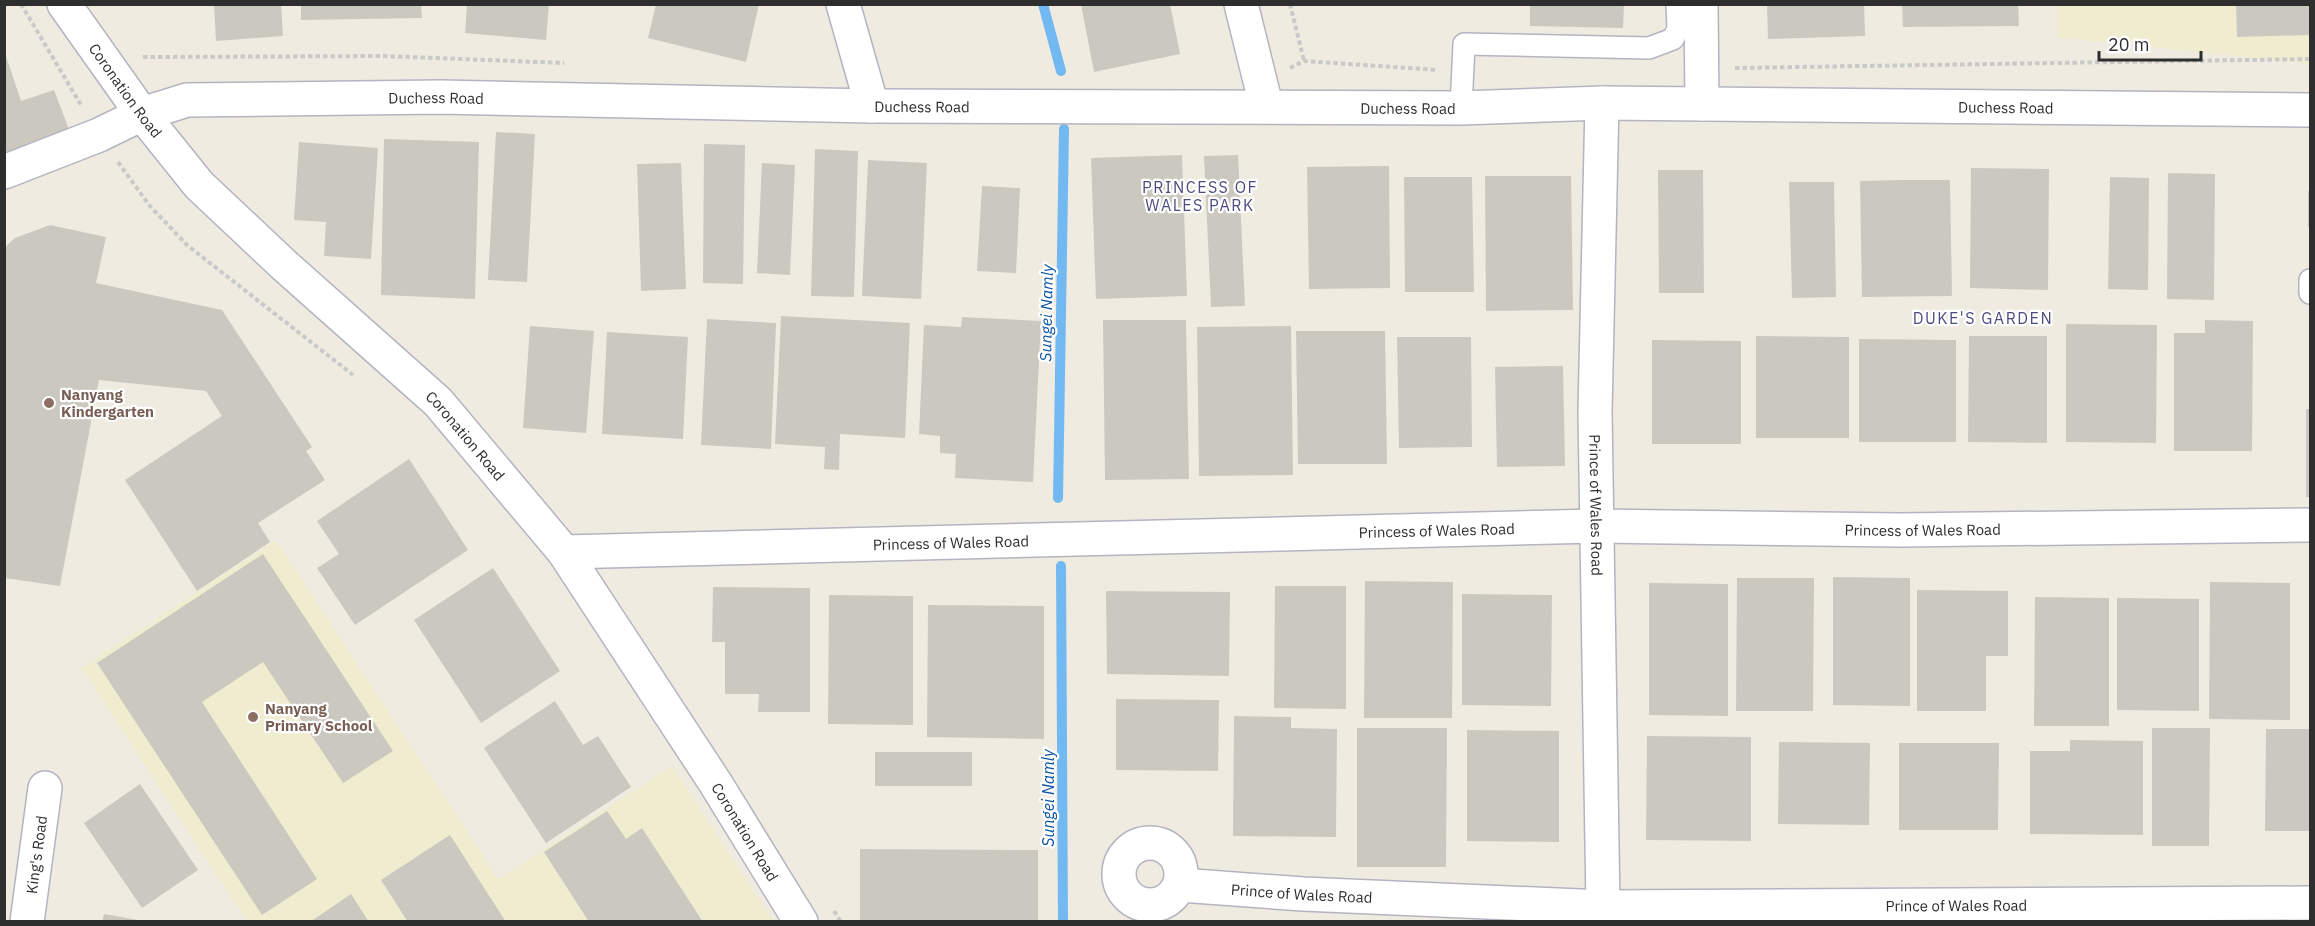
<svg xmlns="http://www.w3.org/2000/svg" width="2315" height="926" font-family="'IBM Plex Sans',sans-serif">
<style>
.education{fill:#f0ecd0}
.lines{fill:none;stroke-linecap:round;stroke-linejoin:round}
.stream{stroke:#73b9f1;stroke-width:10}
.building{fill:#cbc9bf}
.lane-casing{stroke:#b4b4c1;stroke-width:24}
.street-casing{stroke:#b4b4c1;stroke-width:36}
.path{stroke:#c9c9c9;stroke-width:4;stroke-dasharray:4.5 3;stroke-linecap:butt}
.lane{stroke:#fff;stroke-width:21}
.street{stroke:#fff;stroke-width:33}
.education-dot{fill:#8d6e63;stroke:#fff;stroke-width:2}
.labels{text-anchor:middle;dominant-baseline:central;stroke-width:4.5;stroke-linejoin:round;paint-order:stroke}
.street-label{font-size:15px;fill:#2e2e2e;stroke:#fff}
.education-label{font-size:15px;font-weight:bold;fill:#785e54;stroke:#fff;text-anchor:start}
.neighbourhood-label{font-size:16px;letter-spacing:1.5px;fill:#4c4c80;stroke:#fff}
.water-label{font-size:16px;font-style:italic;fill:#0b54a4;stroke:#fff}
</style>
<rect width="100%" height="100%" fill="#efebe1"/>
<path class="education" d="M2057,5h253v59l-253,-27z
M276,540l222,339 174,-113 101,155h-526l-166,-253z"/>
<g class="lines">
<path class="stream" d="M1043,4l18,67
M1058,498l6,-369
M1061,566l2,356"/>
</g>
<path class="building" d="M214,4h67l2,32 -67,5z
M301,4h120l1,14 -121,2z
M467,4h82l-3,36 -81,-7z
M656,4h103l-13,58 -98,-24z
M1081,4h89l10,50 -86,18z
M1530,4h94l-1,24 -93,-2z
M1767,4h97l1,32 -97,3z
M1902,4h116l1,22 -116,1z
M2236,4h74v31l-73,2z
M5,53l16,48 33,-11 16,42 -66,22z
M496,132l39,2 -8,148 -39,-2z
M384,139l95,3 -4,157 -94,-4z
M299,142l79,6 -7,111 -47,-3 2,-34 -32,-2z
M704,144l41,1 -2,139 -40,-1z
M815,149l43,2 -4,146 -43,-1z
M1182,155l5,141 -91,3 -5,-141z
M1238,155l7,151 -34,1 -7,-151z
M868,160l59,3 -6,136 -59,-3z
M681,163l5,126 -45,2 -4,-127z
M762,163l33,2 -5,110 -33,-2z
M1389,166l1,122 -81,1 -2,-122z
M1971,168l78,1 -1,121 -78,-2z
M1658,170h45l1,123h-45z
M2168,173l47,1 -1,126 -47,-1z
M1485,176h86l2,134 -87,1z
M1404,177h68l2,115h-69z
M2110,177l39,1 -1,112 -40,-1z
M1903,180h47l2,116 -90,1 -2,-116z
M1789,182h45l2,115 -44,1z
M982,186l38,2 -4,85 -39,-2z
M2308,191h2v36h-2z
M50,225l56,12 -10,46 126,27 90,137 -6,4 19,29 -67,43 12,19 -73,49 -72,-111 97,-64 -16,-25 -107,-11 -39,206 -56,-8v-330l11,-10z
M781,316l129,7 -5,115 -65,-4 -1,36 -15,-1 1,-22 -50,-3z
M962,317l79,4 -8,161 -78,-4 1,-24 -16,-1v-17l-21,-2 5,-109 37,2z
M707,319l69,4 -5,126 -70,-4z
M1103,320h83l3,159 -84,1z
M2205,320l48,1 -1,130h-78v-118h31z
M2066,324l91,1 -1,118 -90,-1z
M530,326l64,5 -8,102 -63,-5z
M1291,326l2,149 -94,1 -2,-149z
M1296,331h89l2,133h-89z
M607,332l81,5 -5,102 -81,-5z
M1756,336l93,1v101h-93z
M1969,336h78v107l-79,-1z
M1397,337h74l1,110 -73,1z
M1859,339l97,1v102h-97z
M1652,340l89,1v103h-89z
M1563,366l2,100 -68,1 -2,-100z
M2306,409h4v88h-4z
M409,459l59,91 -113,75 -38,-57 22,-14 -22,-33z
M263,554l130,197 -50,32 -80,-121 -61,40 115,177 -55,36 -165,-252z
M493,568l67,103 -79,52 -67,-103z
M1833,577l77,1v128l-77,-1z
M1737,578h77l-1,133h-77z
M1365,581l88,1 -1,136h-88z
M2210,582l80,1v137l-81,-1z
M1649,583l79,1v132l-79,-1z
M1275,586h71v123l-72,-1z
M713,587l97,1v124h-52l1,-18h-34v-52h-13z
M1917,590l91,1v65h-22v55h-69z
M1106,591l124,1 -1,84 -122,-2z
M1462,594l90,1 -1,111 -89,-1z
M829,595l84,1v129l-85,-1z
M2035,597l74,1v128h-75z
M2117,598l82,1v112l-82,-1z
M928,605l116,1v133l-117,-2z
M1116,699l103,1 -1,71 -102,-1z
M555,701l28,44 15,-9 33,51 -85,56 -62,-95z
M1234,716l57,1v11l46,1 -1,108 -103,-1z
M1357,728h90l-1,139h-89z
M2152,728h58l-1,118h-57z
M2266,729h44v102h-45z
M1467,730l92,1v111l-92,-1z
M1647,736l104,1v104l-105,-1z
M2070,740l73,1v94l-113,-1v-83h40z
M1779,742l91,1 -1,82 -91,-1z
M1899,743h100l-1,87h-99z
M875,752h97v34h-97z
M140,784l58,86 -56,38 -58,-85z
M607,811l19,28 16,-11 61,94h-114l-45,-70z
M450,835l56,87h-98l-27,-42z
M860,849l178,1v72h-178z
M351,894l18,28h-59z
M104,914l34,6v2h-36z"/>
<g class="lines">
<g class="lane-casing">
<path id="lane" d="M1461,108l3,-64 185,4 24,-9 5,-10 -1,-25
M2310,280v13"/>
</g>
<g class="street-casing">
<g id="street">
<path id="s1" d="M64,4l78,110 57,71 85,80 154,137 126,150 152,232 85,138"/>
<path d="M843,4l29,102"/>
<path d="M1241,4l25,101"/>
<path d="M1701,4l1,100"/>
<path id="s2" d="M1602,103l-7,309 8,495"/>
<path id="s3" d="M4,172l95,-37 43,-21 45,-14 254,-3 431,9 589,2 141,-5 708,7"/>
<path id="s4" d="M564,552l1032,-26 304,4 410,-5"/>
<circle cx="1150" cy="874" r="31"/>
<path id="s5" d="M1180,885l123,9 300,13 707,-4"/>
<path id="s6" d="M27,922l18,-134"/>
</g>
</g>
<path class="path" d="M21,4l60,101
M1290,4l14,57
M143,57l241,-1 180,7
M1290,68l14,-7 133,9
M1735,68l575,-9
M118,162l31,43 38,40 166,130
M834,911l7,11"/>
<use href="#lane" class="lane"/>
<use href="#street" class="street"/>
</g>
<g class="education-dot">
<circle cx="49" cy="403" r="6"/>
<circle cx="253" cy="717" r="6"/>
</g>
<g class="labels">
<g class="street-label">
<text stroke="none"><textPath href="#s1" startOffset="106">Coronation Road</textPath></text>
<text stroke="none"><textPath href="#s3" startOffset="446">Duchess Road</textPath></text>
<text stroke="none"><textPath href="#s3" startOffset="932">Duchess Road</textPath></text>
<text stroke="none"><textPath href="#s3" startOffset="1418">Duchess Road</textPath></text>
<text stroke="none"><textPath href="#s3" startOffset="2016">Duchess Road</textPath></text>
<text stroke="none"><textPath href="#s1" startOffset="592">Coronation Road</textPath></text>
<text stroke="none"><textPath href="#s2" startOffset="402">Prince of Wales Road</textPath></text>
<text stroke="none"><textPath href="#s4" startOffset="1359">Princess of Wales Road</textPath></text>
<text stroke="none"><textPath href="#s4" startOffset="873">Princess of Wales Road</textPath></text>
<text stroke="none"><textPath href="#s4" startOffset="387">Princess of Wales Road</textPath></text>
<text stroke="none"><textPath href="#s1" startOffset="1078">Coronation Road</textPath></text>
<text stroke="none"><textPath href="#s6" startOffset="68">King's Road</textPath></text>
<text stroke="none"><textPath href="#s5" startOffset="122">Prince of Wales Road</textPath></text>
<text stroke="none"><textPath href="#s5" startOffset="777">Prince of Wales Road</textPath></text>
</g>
<g class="education-label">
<text x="61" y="394">Nanyang<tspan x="61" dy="17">Kindergarten</tspan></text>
<text x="265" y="708">Nanyang<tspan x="265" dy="17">Primary School</tspan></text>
</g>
<g class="neighbourhood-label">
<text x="1200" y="187">PRINCESS OF<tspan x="1200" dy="18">WALES PARK</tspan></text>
<text x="1983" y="318">DUKE'S GARDEN</text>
</g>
<g class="water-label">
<text transform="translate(1046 313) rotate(-89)">Sungei Namly</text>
<text transform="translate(1048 798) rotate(-90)">Sungei Namly</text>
</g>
</g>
<rect width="2315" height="926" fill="none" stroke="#2e2e2e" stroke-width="12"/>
<path d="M2099 51v9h102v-9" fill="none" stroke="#2e2e2e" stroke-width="3"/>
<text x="2108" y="51" font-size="18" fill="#2e2e2e" stroke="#ffffff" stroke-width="4.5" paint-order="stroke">20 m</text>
</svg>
